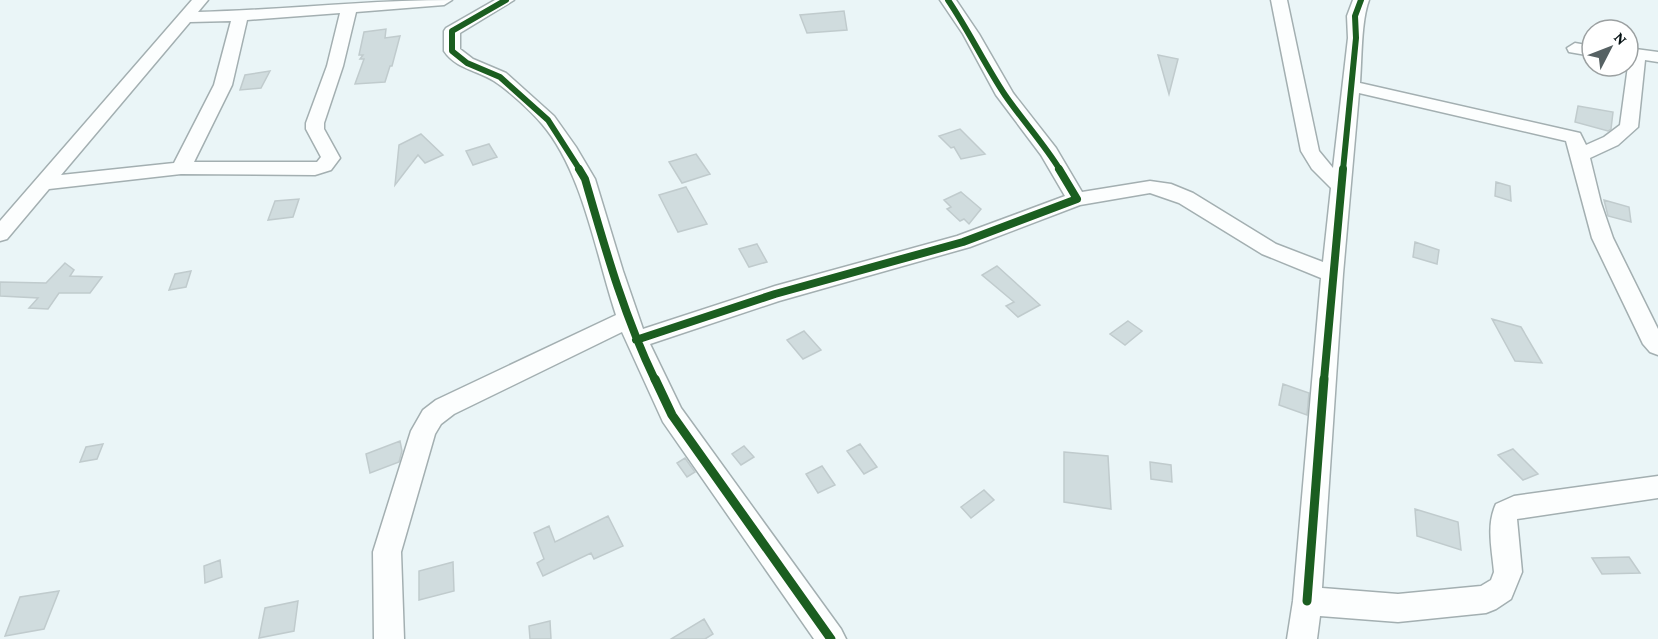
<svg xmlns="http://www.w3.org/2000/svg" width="1658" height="639" font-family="'Crimson Pro',serif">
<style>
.building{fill:#d0dcde;stroke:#c0cbcd;stroke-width:1.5}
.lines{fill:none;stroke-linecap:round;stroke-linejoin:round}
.minor-casing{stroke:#a3afb1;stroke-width:3}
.minor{fill:#fcfefe;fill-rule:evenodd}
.cycleway-far2-casing{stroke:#fff;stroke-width:9}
.cycleway-far1-casing{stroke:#fff;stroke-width:11}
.cycleway-casing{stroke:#fff;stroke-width:13}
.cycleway-far2{stroke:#1b5e20;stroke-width:6}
.cycleway-far1{stroke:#1b5e20;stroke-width:8}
.cycleway{stroke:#1b5e20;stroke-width:9}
</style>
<rect width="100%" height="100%" fill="#eaf5f7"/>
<path class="building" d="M844,11l3,19 -40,3 -7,-18z
M386,29l-1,9 15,-2 -8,30h-2l-5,16 -30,2 9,-25h-4l3,-4h-4l5,-23z
M1158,55l20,4 -9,35z
M270,71l-9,17 -21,2 5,-15z
M1578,106l35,6 -2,17 -3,2 -33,-9z
M960,129l25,25 -24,5 -7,-12 -3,1 -12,-12z
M421,134l22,21 -18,8 -7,-8 -23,30 4,-40z
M489,144l8,13 -24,8 -7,-14z
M696,154l14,20 -28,9 -13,-21z
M1496,182l14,4 1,15 -16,-5z
M686,187l21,37 -29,8 -19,-37z
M961,192l20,17 -12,15 -5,-5 -4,2 -13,-12 4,-2 -7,-7z
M299,199l-6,18 -25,3 7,-19z
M1604,200l25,7 2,15 -23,-6z
M1415,242l24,8 -2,14 -24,-7z
M757,244l10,18 -18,5 -10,-18z
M65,263l9,7 -4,6 32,1 -12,16h-31l-11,16 -19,-1 9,-10 -38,-2v-14l46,1z
M997,266l43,39 -22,12 -12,-11 8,-4 -32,-27z
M191,271l-5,16 -17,3 6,-16z
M1492,319l29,8 21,36 -27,-2z
M1128,321l14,10 -17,14 -15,-11z
M804,331l17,19 -18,9 -16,-19z
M1283,384l26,9 -2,22 -28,-10z
M400,441l2,10 -3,11 -29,11 -4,-19z
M103,444l-6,15 -17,3 6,-15z
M860,444l17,23 -13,7 -17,-23z
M744,446l10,11 -13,8 -9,-11z
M1513,449l25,25 -15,6 -25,-25z
M1064,452l44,4 3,53 -47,-7z
M685,458l10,14 -8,5 -10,-14z
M1150,462l21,3 1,17 -21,-3z
M822,466l13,19 -17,8 -12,-19z
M984,490l10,10 -23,18 -10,-11z
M1415,509l43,13 3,28 -44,-14z
M608,516l15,30 -29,13 -3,-6 -48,23 -6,-13 7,-4 -10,-26 15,-7 6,16z
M1629,557l11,16 -38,1 -10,-16z
M220,560l2,17 -17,6 -1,-17z
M453,562l1,29 -35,9v-29z
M59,591l-15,38 -39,7 15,-39z
M298,601l-4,30 -35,7 6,-30z
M704,619l9,15 -8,5h-34z
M550,621l1,18h-21l-1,-13z"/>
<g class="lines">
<g class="minor-casing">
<path id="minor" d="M192,0h16l-10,12c85,-2 169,-12 254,-12l-8,5 -88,7 -13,54 -19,57v6l16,29 -9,12 -16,5 -134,-1 -132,15 -42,50 -7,2v-20zM340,13l-13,53 -21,57v6l15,28 -4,5h-123l38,-77 15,-65zM231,21l-17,64 -40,78 -113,12 129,-153z
M495,0h19l-54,33v16l13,10 33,14 48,43 22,31 19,32 28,92 20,58 132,-43 182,-50 108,-40 -24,-41 -45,-60 -33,-61 -23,-34h16l23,34 34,59 43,55 26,44 68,-11 21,3 22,9 83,51 47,18 8,-74 -19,-19 -11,-18 -30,-151h16l32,151 14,17 15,-130 -1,-22 6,-16h16c-8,22 -7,57 -9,83l220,50 6,12 18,-8 16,-12 8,-59v-18l30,4v10l-13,-2 -7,67 -20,18 -28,13 11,45 12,35 45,91v26l-8,-3 -7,-8 -51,-106 -26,-97 -207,-48 -16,181 -21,314 76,6 83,-8 10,-6 3,-8c-2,-23 -8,-47 2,-68l18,-8 144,-20v22l-141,21 5,53 -11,27 -15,10 -10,4 -88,9 -78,-6 -3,23h-30l6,-38 28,-323 -59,-24 -83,-51 -29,-10 -70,12 -110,42 -191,54 -129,43 31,64 160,221 5,10h-32l-151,-217 -41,-90 -168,82 -13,10 -6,10 -34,118 3,87h-30l-1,-87 38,-121 12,-21 13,-10 180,-85c-20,-60 -33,-143 -74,-191 -11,-13 -34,-34 -48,-43 -17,-11 -38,-12 -50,-30v-20l2,-3z
M1575,43l17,3v10l-23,-4 -2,-4z"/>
</g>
<use href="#minor" class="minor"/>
<g class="cycleway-far2-casing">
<path id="cycleway-far2" d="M506,0l-54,31v20l15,12 33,14 48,43 32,50
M948,0c21,31 37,65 57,95 18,26 39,49 55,75
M1343,170l13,-132 -1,-22 6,-16"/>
</g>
<g class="cycleway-far1-casing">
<path id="cycleway-far1" d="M579,169l6,10c20,69 39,137 70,201
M636,340l139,-46 188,-52 114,-43 -18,-30
M1324,380l19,-211"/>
</g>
<g class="cycleway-casing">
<path id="cycleway" d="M655,379l17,36 159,224
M1307,601l17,-222"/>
</g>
<use href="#cycleway-far2" class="cycleway-far2"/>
<use href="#cycleway-far1" class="cycleway-far1"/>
<use href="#cycleway" class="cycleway"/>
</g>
<g transform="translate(1610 48) rotate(48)"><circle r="28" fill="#ffffff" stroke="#9ba0a1" stroke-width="1.5"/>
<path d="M0-4.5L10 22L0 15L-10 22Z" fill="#566163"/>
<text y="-9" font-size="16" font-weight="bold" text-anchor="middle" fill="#061214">N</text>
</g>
</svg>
